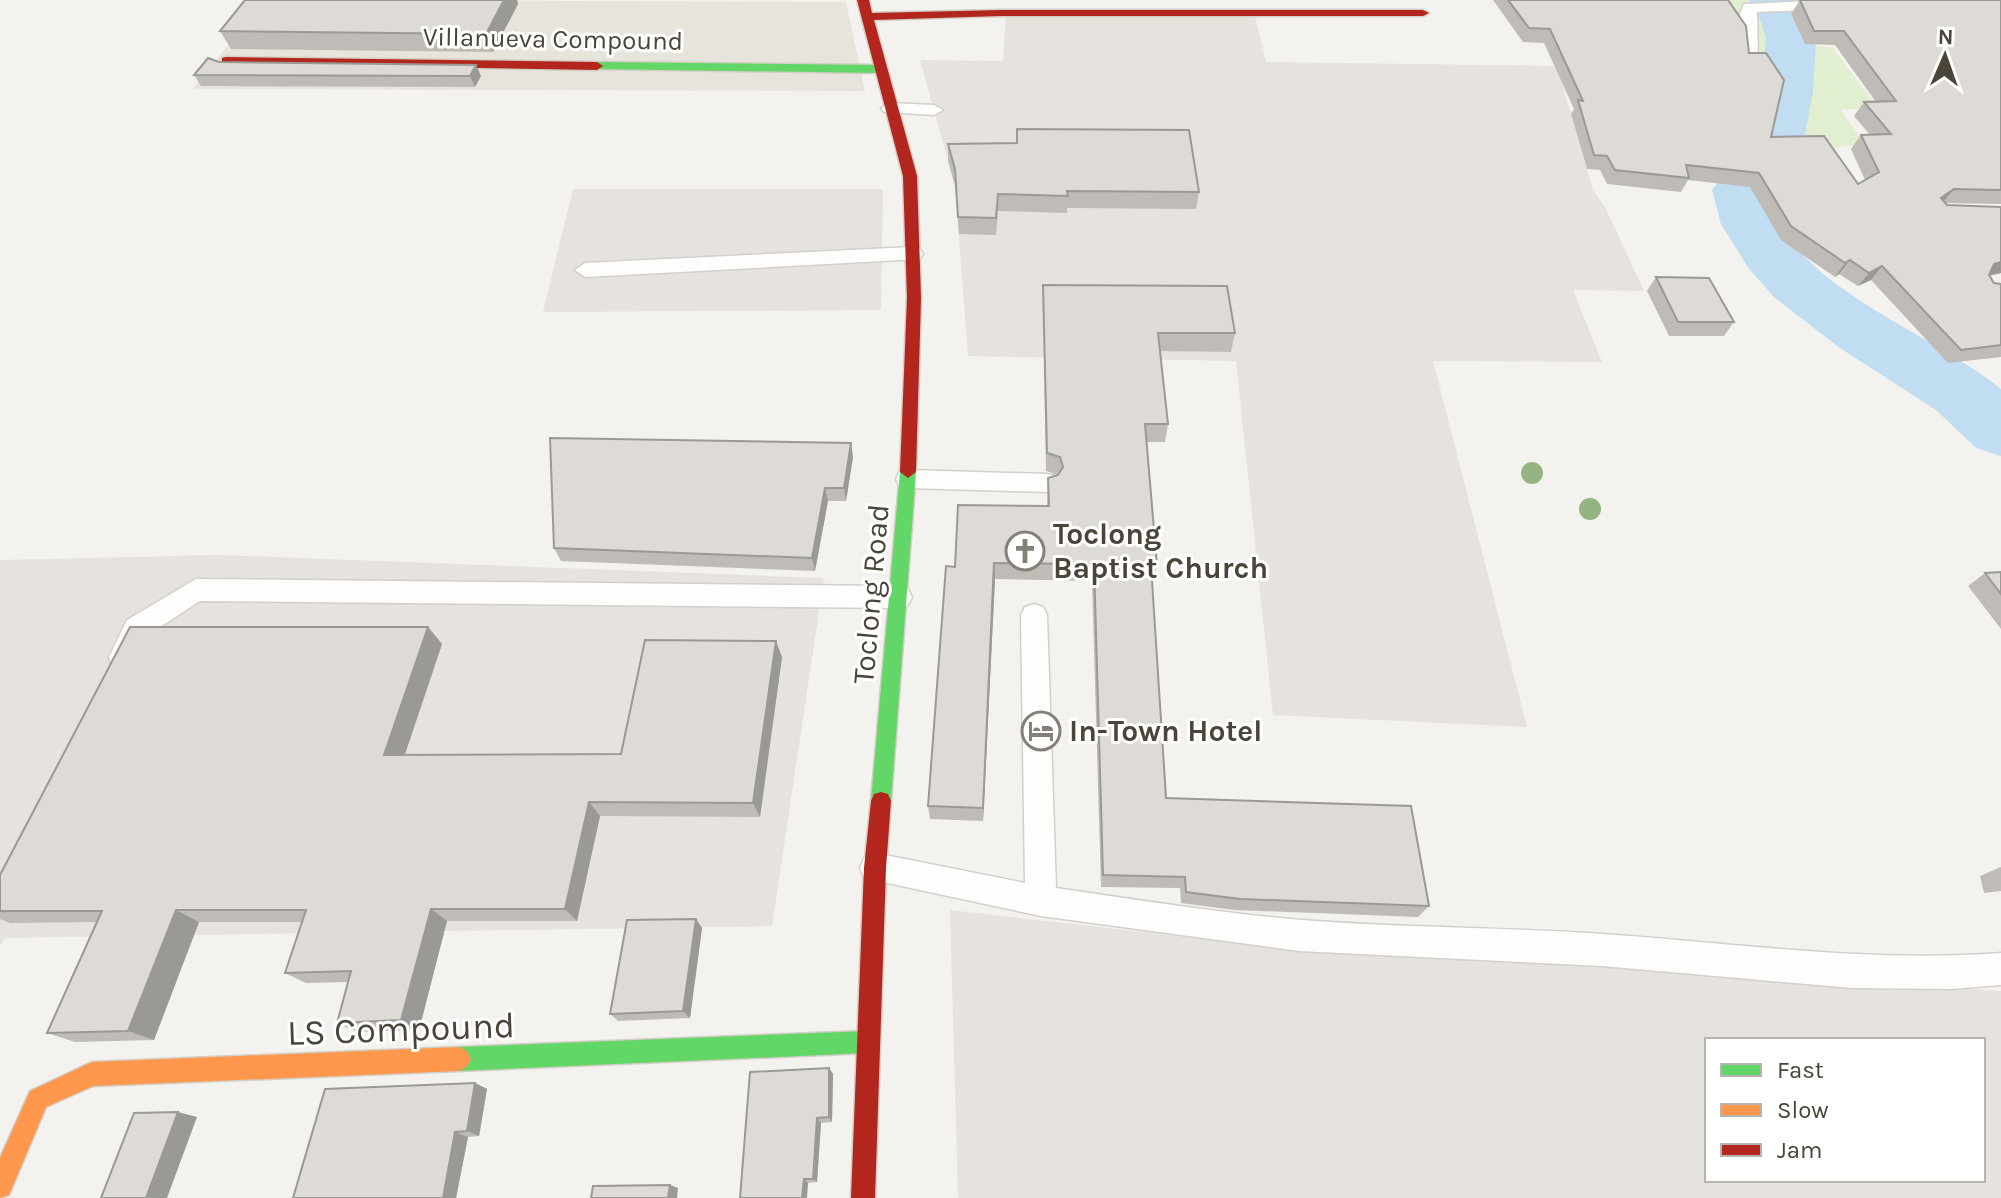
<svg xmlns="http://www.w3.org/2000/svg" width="2001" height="1198" font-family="Karla,sans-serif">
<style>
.residential{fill:#e7e4dc}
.industrial{fill:#e6e2de;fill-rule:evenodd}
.green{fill:#e1eecf}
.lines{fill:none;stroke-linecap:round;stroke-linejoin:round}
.river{fill:#c0ddf1;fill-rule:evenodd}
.lane-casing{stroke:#d2d0cb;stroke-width:3}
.fast-casing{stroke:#d3cfc5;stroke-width:3}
.slow-casing{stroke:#d3cfc5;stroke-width:3}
.jam-casing{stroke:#d3cfc5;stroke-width:3}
.lane{fill:#fdfdfc;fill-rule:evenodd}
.fast{fill:#63d668;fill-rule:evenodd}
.slow{fill:#ff974d;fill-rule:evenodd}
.jam{fill:#b3261e;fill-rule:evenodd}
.tree{fill:#96b382}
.wall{fill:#bfbcb8}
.shaded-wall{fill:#9b9996}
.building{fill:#dedbd6;stroke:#9b9996;stroke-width:2}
.labels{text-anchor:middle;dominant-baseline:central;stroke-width:6;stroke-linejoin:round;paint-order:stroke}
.far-street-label{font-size:26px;fill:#4b4439;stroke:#fff}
.poi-label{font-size:30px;font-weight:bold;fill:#4b4439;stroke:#fff;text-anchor:start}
.street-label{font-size:30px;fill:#4b4439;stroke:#fff}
.near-street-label{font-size:36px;fill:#4b4439;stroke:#fff}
</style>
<rect width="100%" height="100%" fill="#f4f2ee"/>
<path class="residential" d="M264,0l582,2 19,89 -672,-2z"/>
<path class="industrial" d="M1006,15l249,1 11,46 291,4 36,124 12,17 39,84 -71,-1 29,72 -169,-1 94,366 -254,-12 -37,-354 -268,-5 -13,-170 -35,-126 83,1z
M573,189h310l-2,121 -338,2z
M218,555l606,23 -52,348 -767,12 -5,8v-386z
M950,910l229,26 822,55v207h-1043zM1707,1040h276v140h-276z"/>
<path class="green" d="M1650,0h148l-14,3 17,43 31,1 47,62h-39l24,34 -31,5 -27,14 2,31h-60l-13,-4 26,-25z"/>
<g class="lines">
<path class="river" d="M1749,0h50l13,24 4,16 -3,52 -10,53 -32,48c3,9 5,20 9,29 30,69 164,119 221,167v67l-25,-8 -40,-38 -96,-62 -65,-50 -26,-29 -28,-45 -9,-34 35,-45 13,-53 6,-52 -4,-16z"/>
<g class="lane-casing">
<path id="lane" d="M1836,0l4,4 -8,5 -75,3 1,49 -9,5 -9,-5v-47l4,-10z
M890,103l44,2 9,5 -9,5 -50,-3 -3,-4z
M913,247l7,2 3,5 -3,5 -335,18 -10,-7 10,-7z
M908,470l139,4 9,2 3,7 -3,7 -9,2 -139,-4 -9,-2 -3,-7 3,-7z
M196,579l703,7 9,3 4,8 -4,8 -9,3 -699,-7 -54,35 -14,29 -10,4 -10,-4 -3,-8 18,-37z
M1034,604l9,3 4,8 9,273c82,12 163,25 246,32 100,8 201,7 301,14 134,9 264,29 398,19v32l-50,4 -99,-1 -250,-22 -303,-15 -258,-35 -177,-38 -4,-10 4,-10 11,-5 150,30 -4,-268 4,-8z"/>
</g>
<g class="fast-casing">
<path id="fast" d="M597,62l282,3 6,4 -6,4 -286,-4v-6z
M908,466l8,6 -25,329 -3,7 -7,2 -7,-2 -3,-7 29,-329z
M867,1031l8,3 3,8 -3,8 -8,3 -408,18 -8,-4 -4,-8 4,-8 8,-4z"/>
</g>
<g class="slow-casing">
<path id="slow" d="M459,1047l8,4 4,8 -4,8 -8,4 -366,15 -47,21 -37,88 -9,3v-40l30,-67 62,-29z"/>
</g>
<g class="jam-casing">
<path id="jam" d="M857,0h12l3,13 129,-3h422l6,3 -6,3h-422l-127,4 43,156 4,122 -5,174 -8,6 -8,-6 7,-174 -4,-122z
M226,57l371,5 6,4 -6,4 -375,-6v-6z
M881,792l7,2 3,7 -5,67 -11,330h-24l13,-330 7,-67 3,-7z"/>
</g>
<use href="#lane" class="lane"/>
<use href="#fast" class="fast"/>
<use href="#slow" class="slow"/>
<use href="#jam" class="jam"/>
</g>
<g class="tree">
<circle cx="1532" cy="473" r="11"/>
<circle cx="1590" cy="509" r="11"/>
</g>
<path class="wall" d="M245,0h272l1,4 -25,48 -262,-3 -11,-18z
M1493,0h235l21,53 22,84 87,47 7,-4 -14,-31 10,-14h9l-16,-19 10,-14h12l-41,-57 -30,-1 -14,-30 9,-14h201v204l-56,-1 2,2 54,2v66l-11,3 4,7 7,1v73l-53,6 -77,-83 -13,6 -19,-12 -4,3 -54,-37 -31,-53 -62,-7 -7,12 -74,-8 -7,-14 -13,-1 -16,-55 3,-5 -30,-66 -21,-1z
M219,62l262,14 -6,11 -274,-1 -7,-11z
M948,144l251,48 -3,17 -129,-1v5l-69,-2 -2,24 -37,-1 -4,-48 -7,-25z
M1656,277l78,45 -10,14h-55l-22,-45z
M1043,285l192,48 -4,19 -71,-1 8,73 -3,18h-18l10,123 -3,16h-2l14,217 263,108 -11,11 -184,-7 -53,-7 -1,-15 -79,-1 -9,-306 -97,-2 -12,242 -53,-2 -2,-13 27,-239 92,-61 1,-28 10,-3 -12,-4 -3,-167z
M853,457l-7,44h-18l-13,70 -254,-10 -7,-13z
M2001,572v57l-33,-43 17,-13z
M428,627l14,17 -37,110h216l161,-97 -22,160 -160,-1 -23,105h-130l-28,109 -62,2 -20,-9 11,-41 -42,1 -21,-10 17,-51h-103l-45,118 -79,2 -28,-9 49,-111 -86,1 -10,-4v-44z
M2001,867v24l-17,2 -4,-17z
M696,919l6,9 -12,90 -72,3 -8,-7z
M829,1068l4,6 -1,48 -11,1 -4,59 -9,1 -68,15z
M475,1083l12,6 -8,47 -11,1 -12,61h-163z"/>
<path class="shaded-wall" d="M504,0h13l1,4 -25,48 -7,-18z
M476,65l5,11 -6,11 -5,-11z
M1954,189l-12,14 -1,-5z
M1850,260l-11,14 -4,3 10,-14z
M2001,262v11l-20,4 13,-13z
M1882,266l-11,14 -13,6 11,-13z
M851,443l2,14 -7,44 -2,-13z
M825,488l3,13 -13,70 -3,-13z
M994,563l1,16 -12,242v-13z
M428,627l14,17 -42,125 -16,-14z
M776,641l6,16 -22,160 -7,-14z
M589,802l11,14 -23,105 -12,-12z
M431,909l16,12 -28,109 -18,-10z
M176,910l23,12 -45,118 -26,-9z
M696,919l6,9 -12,90 -7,-7z
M829,1068l4,6 -1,48 -3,-5z
M475,1083l12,6 -8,47 -12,-5z
M178,1112l19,5 -30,81h-21z
M817,1118l4,5 -4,59 -4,-3z
M455,1132l13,5 -12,61h-13z
M804,1179l4,4 -1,15h-5z
M670,1185l8,3 -1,10h-9z"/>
<path class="building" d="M245,0h259l-18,34 -266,-3z
M1508,0h220l18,26 3,27h17l18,27 -13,57 53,-1 34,48 21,-12 -18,-37 30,-1 -27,-32 32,-1 -52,-70h-30l-14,-31h201v190l-47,-1 -13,9 6,7 54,2v55l-7,2 -5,11 5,8 7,1v61l-40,5 -79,-84 -13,7 -19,-13 -5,3 -54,-37 -32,-53 -73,-8 3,13 -74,-8 -8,-14 -13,-1 -16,-55 5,1 -33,-72 -21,-1z
M208,58l11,4 257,3 -6,11 -276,-1z
M1017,129l172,1 10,62 -132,-1 1,5 -70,-2 -2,24 -38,-1 -3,-48 -7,-25 69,-1z
M1656,277l53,1 25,44h-56z
M1043,285l184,1 8,47h-77l10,91h-23l12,141h-6l15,233 245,8 18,100 -189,-7 -54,-7 -1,-15 -82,-2 -9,-311 -100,-1 -11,245 -55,-2 18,-240 9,1 3,-62 91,1 -1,-28 10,-3 5,-8 -3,-10 -13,-4z
M550,438l301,5 -7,45h-19l-13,70 -258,-10z
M2001,572v22l-16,-21z
M130,627h298l-44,128 237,-1 24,-114 131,1 -23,162 -164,-1 -24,107h-134l-30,111 -64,3 14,-52 -66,2 21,-63h-130l-48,121 -81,2 55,-122h-102v-36z
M696,919l-13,92 -73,3 17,-94z
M829,1068v49l-12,1 -4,61h-9l-2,19h-62l10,-126z
M475,1083l-8,48 -12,1 -12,66h-150l32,-109z
M178,1112l-32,86h-45l33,-85z
M670,1185l-2,13h-77l2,-12z"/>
<defs>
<g id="church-ring" transform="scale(2)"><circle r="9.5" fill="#fff" stroke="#868178" stroke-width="1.5"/><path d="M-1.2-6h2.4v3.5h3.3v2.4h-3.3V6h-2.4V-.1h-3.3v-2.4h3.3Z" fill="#868178"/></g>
<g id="hotel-ring" transform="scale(2)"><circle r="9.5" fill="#fff" stroke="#868178" stroke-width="1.5"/><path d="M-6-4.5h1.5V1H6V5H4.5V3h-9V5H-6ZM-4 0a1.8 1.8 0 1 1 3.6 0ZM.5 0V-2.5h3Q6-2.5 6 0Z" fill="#868178"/></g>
</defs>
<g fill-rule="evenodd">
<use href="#church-ring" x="1025" y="551"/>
<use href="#hotel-ring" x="1041" y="731"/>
</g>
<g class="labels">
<g class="far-street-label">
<text transform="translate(553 39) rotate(1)">Villanueva Compound</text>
</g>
<g class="poi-label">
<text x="1053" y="534">Toclong<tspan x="1053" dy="34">Baptist Church</tspan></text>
<text x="1069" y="731">In-Town Hotel</text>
</g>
<g class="street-label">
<text transform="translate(871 594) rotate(-85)">Toclong Road</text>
</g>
<g class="near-street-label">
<text transform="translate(401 1029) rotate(-2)">LS Compound</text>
</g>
</g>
<rect x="1705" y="1038" width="280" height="144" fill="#ffffff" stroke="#b7b4b0" stroke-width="2"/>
<rect x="1721" y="1064" width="40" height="12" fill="#63d668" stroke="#b7b4b0" stroke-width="2"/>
<text x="1777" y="1078" font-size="24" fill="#4b4439">Fast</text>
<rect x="1721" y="1104" width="40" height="12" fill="#ff974d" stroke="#b7b4b0" stroke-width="2"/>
<text x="1777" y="1118" font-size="24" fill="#4b4439">Slow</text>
<rect x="1721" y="1144" width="40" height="12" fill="#b3261e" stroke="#b7b4b0" stroke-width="2"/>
<text x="1777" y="1158" font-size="24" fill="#4b4439">Jam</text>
<g transform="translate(1945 56) rotate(2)" stroke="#ffffff" stroke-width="6" paint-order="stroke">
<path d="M0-6L14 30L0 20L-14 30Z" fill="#4b4439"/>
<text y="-12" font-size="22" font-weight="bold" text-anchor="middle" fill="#4b4439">N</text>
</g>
</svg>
